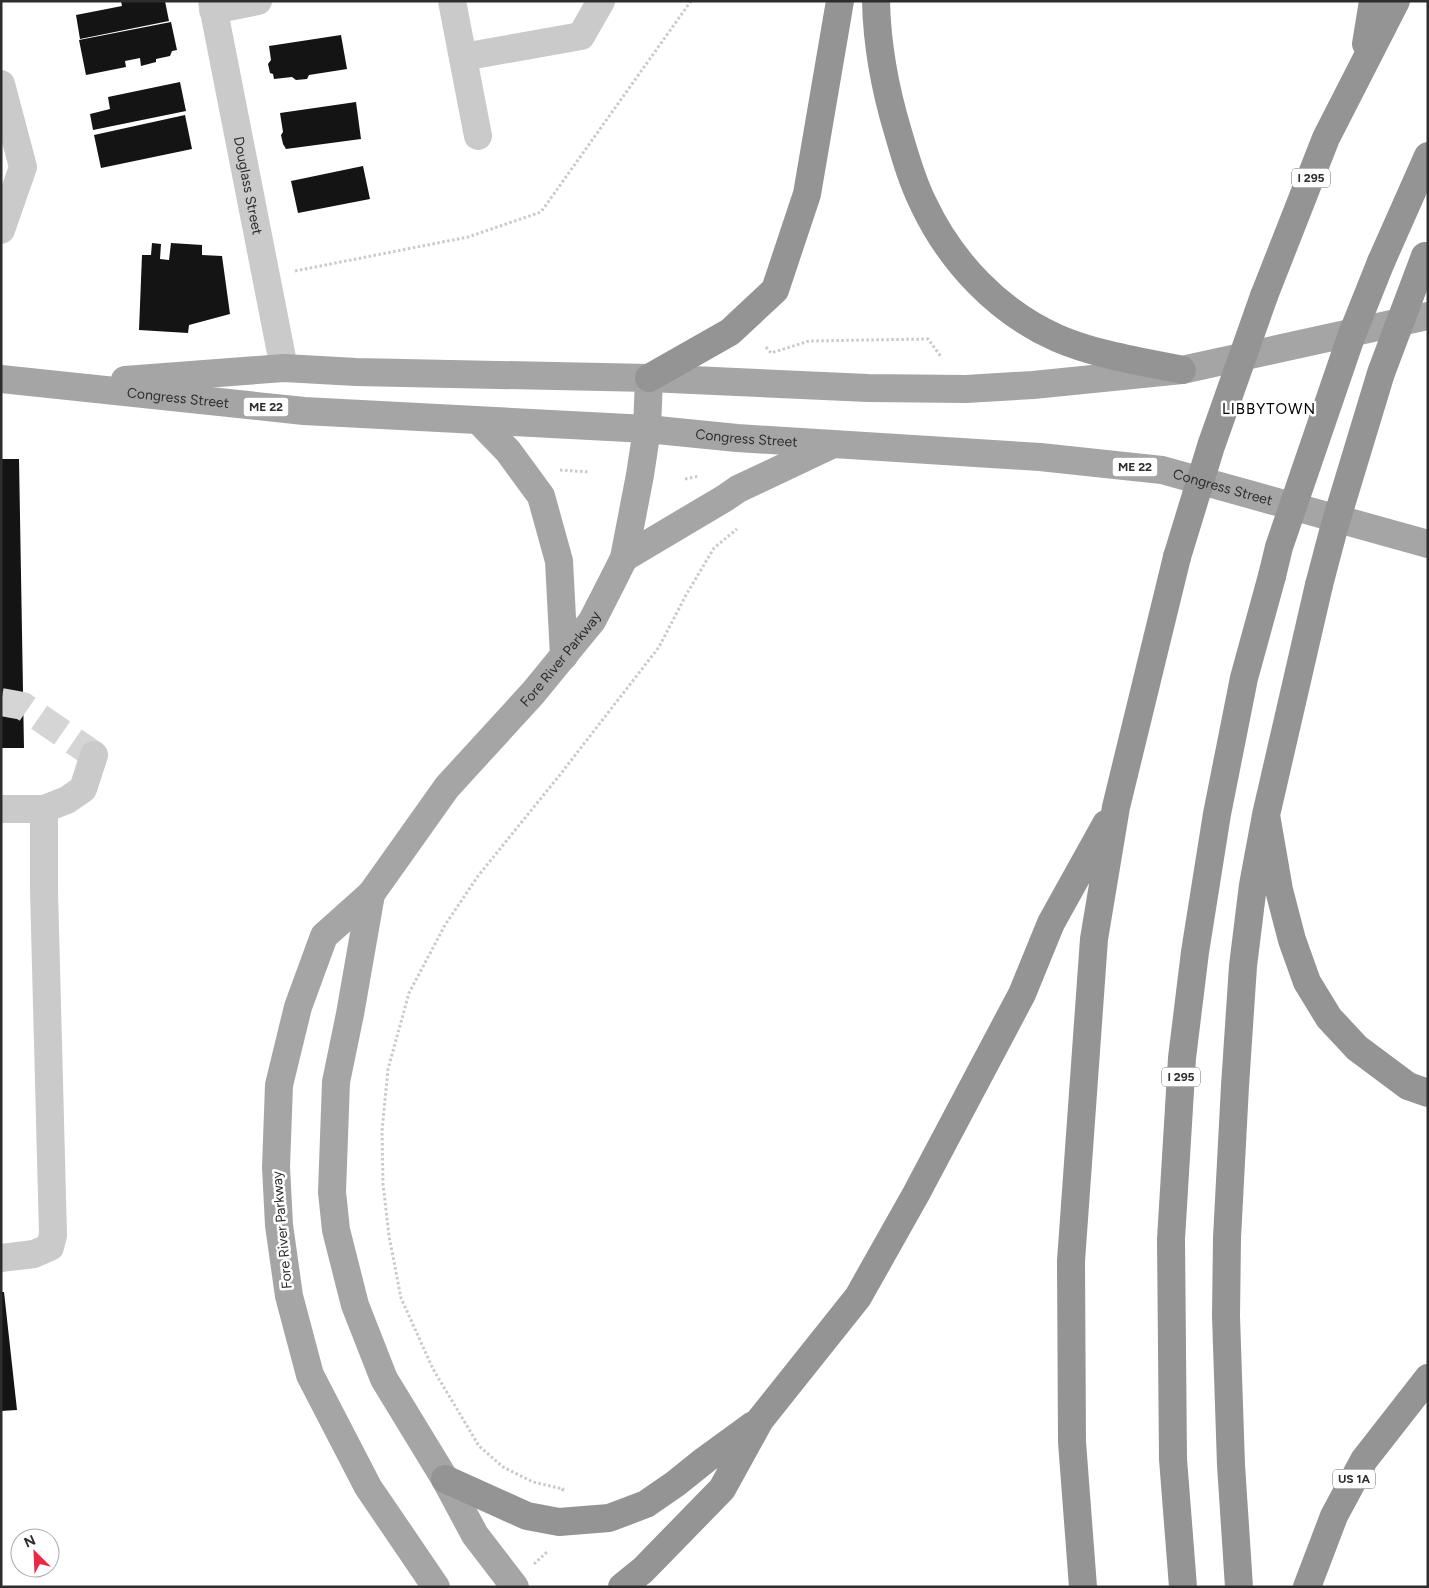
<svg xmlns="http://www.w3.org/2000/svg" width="1429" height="1588" font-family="Figtree,sans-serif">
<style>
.building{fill:#141414}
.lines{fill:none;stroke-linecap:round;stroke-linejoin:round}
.minor-tunnel{stroke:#d5d5d5;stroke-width:28;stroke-dasharray:28 14;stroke-linecap:butt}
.path{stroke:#cacaca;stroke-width:3;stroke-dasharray:2.5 2.5;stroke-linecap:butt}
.minor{stroke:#cacaca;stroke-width:28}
.major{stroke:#a5a5a5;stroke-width:28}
.highway{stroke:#949494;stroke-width:28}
.highway-bridge{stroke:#949494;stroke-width:28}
.labels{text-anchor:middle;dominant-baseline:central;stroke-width:5;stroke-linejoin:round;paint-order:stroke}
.shield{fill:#fff;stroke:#6c6c6c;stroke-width:1}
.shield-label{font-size:12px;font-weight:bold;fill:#2d2d2d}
.street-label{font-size:14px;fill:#2d2d2d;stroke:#fff}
.neighbourhood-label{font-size:15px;letter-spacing:1px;fill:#000;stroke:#fff}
</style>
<rect width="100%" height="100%" fill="#fff"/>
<path class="building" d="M121,1h44l4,20 -89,18 -4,-24 46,-9z
M171,22l6,28 -5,1 -2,5 -14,3v3l-15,4 -1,-8 -15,3 1,6 -40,8 -7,-35z
M341,35l6,34 -38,6 -2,4 -11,1 -4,-3 -18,2 -1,-5 -3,-1 -2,-9 3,-4 -2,-14z
M180,82l6,29 -93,19 -3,-16 20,-5 -2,-12z
M356,102l5,37 -75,10 -3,-5 -2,-9 2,-3 -3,-19z
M185,115l7,34 -91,19 -7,-33z
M363,166l7,33 -72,14 -7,-32z
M152,243l9,1 -1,15 9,1 2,-17 31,2v10l20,1 8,58 -41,11 -1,8 -49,-3 3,-75h9z
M1,459h18l5,289h-23z
M1,1292h3l13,118 -16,1z"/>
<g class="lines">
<path class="minor-tunnel" d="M1,702l22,4 71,49"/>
<path class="path" d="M295,271l173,-34 73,-25 150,-211
M766,347l5,6 38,-12 119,-2 14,19
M560,470l30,2
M685,479l14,-3
M562,1491l1,-2 -30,-7 -30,-15 -24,-21 -46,-77 -32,-71 -12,-62 -6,-52 -1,-53 6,-62 21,-76 36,-68 33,-49 81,-100 100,-129 27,-52 28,-47 23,-19
M534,1564l14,-13"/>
<g class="minor">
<path id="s1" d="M212,1l72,367"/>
<path d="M452,1l26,135"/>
<path d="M213,10l45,-9"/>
<path d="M463,57l118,-21 20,-35"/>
<path d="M1,84l22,83 -22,63"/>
<path d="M1,809h43l23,-9 16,-11 11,-34"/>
<path d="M1,1258l33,-4 16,-7 3,-12 -9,-345v-81"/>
</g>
<g class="major">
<path id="s2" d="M1,379l303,32 343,18 90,9 303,19 122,13 266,74"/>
<path d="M125,380l159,-12 72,4 293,6 219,10 98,1 67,-4 149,-15 246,-54"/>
<path d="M479,421l29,30 33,45 18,65 5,95"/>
<path d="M624,558l101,-60 13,-9 93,-44"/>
<path d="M371,894l-21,120 -14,68 -4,110 4,38 19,75 29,74 61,100 30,56 40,52"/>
<path id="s3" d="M436,1587l-68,-100 -58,-112 -21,-79 -10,-71 -3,-58 3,-82 19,-78 26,-71 47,-42 76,-107 86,-94 59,-72 20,-39 12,-24 16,-83 7,-46 2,-51"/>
</g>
<path class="highway" d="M876,1c1,45 9,88 22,131 7,24 14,49 25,71 27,58 75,109 134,135 39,17 83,23 125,32
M1366,44l7,-43
M1381,262l47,-106
M1264,296l62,-158 70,-137
M649,378l81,-46 45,-42 32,-96 33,-193
M1319,585l-53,230 13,75 13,50 15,42 22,36 28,30 51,38 20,7
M445,1479l82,37 32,6 50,-4 37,-14 29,-20 30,-24 48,-35
M622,1587l21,-17 79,-81 38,-69 98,-123 58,-103 106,-200 29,-71 55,-99
M1083,1587l-11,-145 -1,-181 23,-322 22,-132 61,-250
M1183,1587l-10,-128 -2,-220 11,-181 13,-106 22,-138 27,-136 28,-102
M1239,1587l-8,-122 -5,-149 1,-78 8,-152 8,-120 10,-81 13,-70
M1307,1587l27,-71 30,-56 64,-82"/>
<path class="highway-bridge" d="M1177,557l34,-111 53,-150
M1272,576l7,-29 72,-210 30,-75
M1319,585l15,-57 47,-155 44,-117"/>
</g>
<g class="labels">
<g class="shield">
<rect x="1292" y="168.5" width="38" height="19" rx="4"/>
<rect x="243.5" y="397.5" width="45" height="19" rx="4"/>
<rect x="1112.5" y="457.5" width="45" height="19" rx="4"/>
<rect x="1162" y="1067.5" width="38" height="19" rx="4"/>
<rect x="1333" y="1469.5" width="42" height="19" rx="4"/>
</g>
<g class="shield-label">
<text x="1311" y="178">I 295</text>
<text x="266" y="407">ME 22</text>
<text x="1135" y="467">ME 22</text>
<text x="1181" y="1077">I 295</text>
<text x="1354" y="1479">US 1A</text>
</g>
<g class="street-label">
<text stroke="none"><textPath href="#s1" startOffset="188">Douglass Street</textPath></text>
<text stroke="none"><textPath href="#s2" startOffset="178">Congress Street</textPath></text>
<text stroke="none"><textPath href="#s2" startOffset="748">Congress Street</textPath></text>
<text stroke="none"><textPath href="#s2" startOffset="1228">Congress Street</textPath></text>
<text stroke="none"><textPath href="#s3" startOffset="1062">Fore River Parkway</textPath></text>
<text transform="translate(282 1230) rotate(-95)">Fore River Parkway</text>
</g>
<g class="neighbourhood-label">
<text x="1269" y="409">LIBBYTOWN</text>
</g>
</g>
<rect width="1429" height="1588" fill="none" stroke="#2d2d2d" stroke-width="5"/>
<g transform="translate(35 1553) rotate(336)"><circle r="24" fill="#ffffff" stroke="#ababab"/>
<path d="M0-4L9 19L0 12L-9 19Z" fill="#e92a46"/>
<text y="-8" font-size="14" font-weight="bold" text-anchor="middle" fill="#2d2d2d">N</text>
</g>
</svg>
